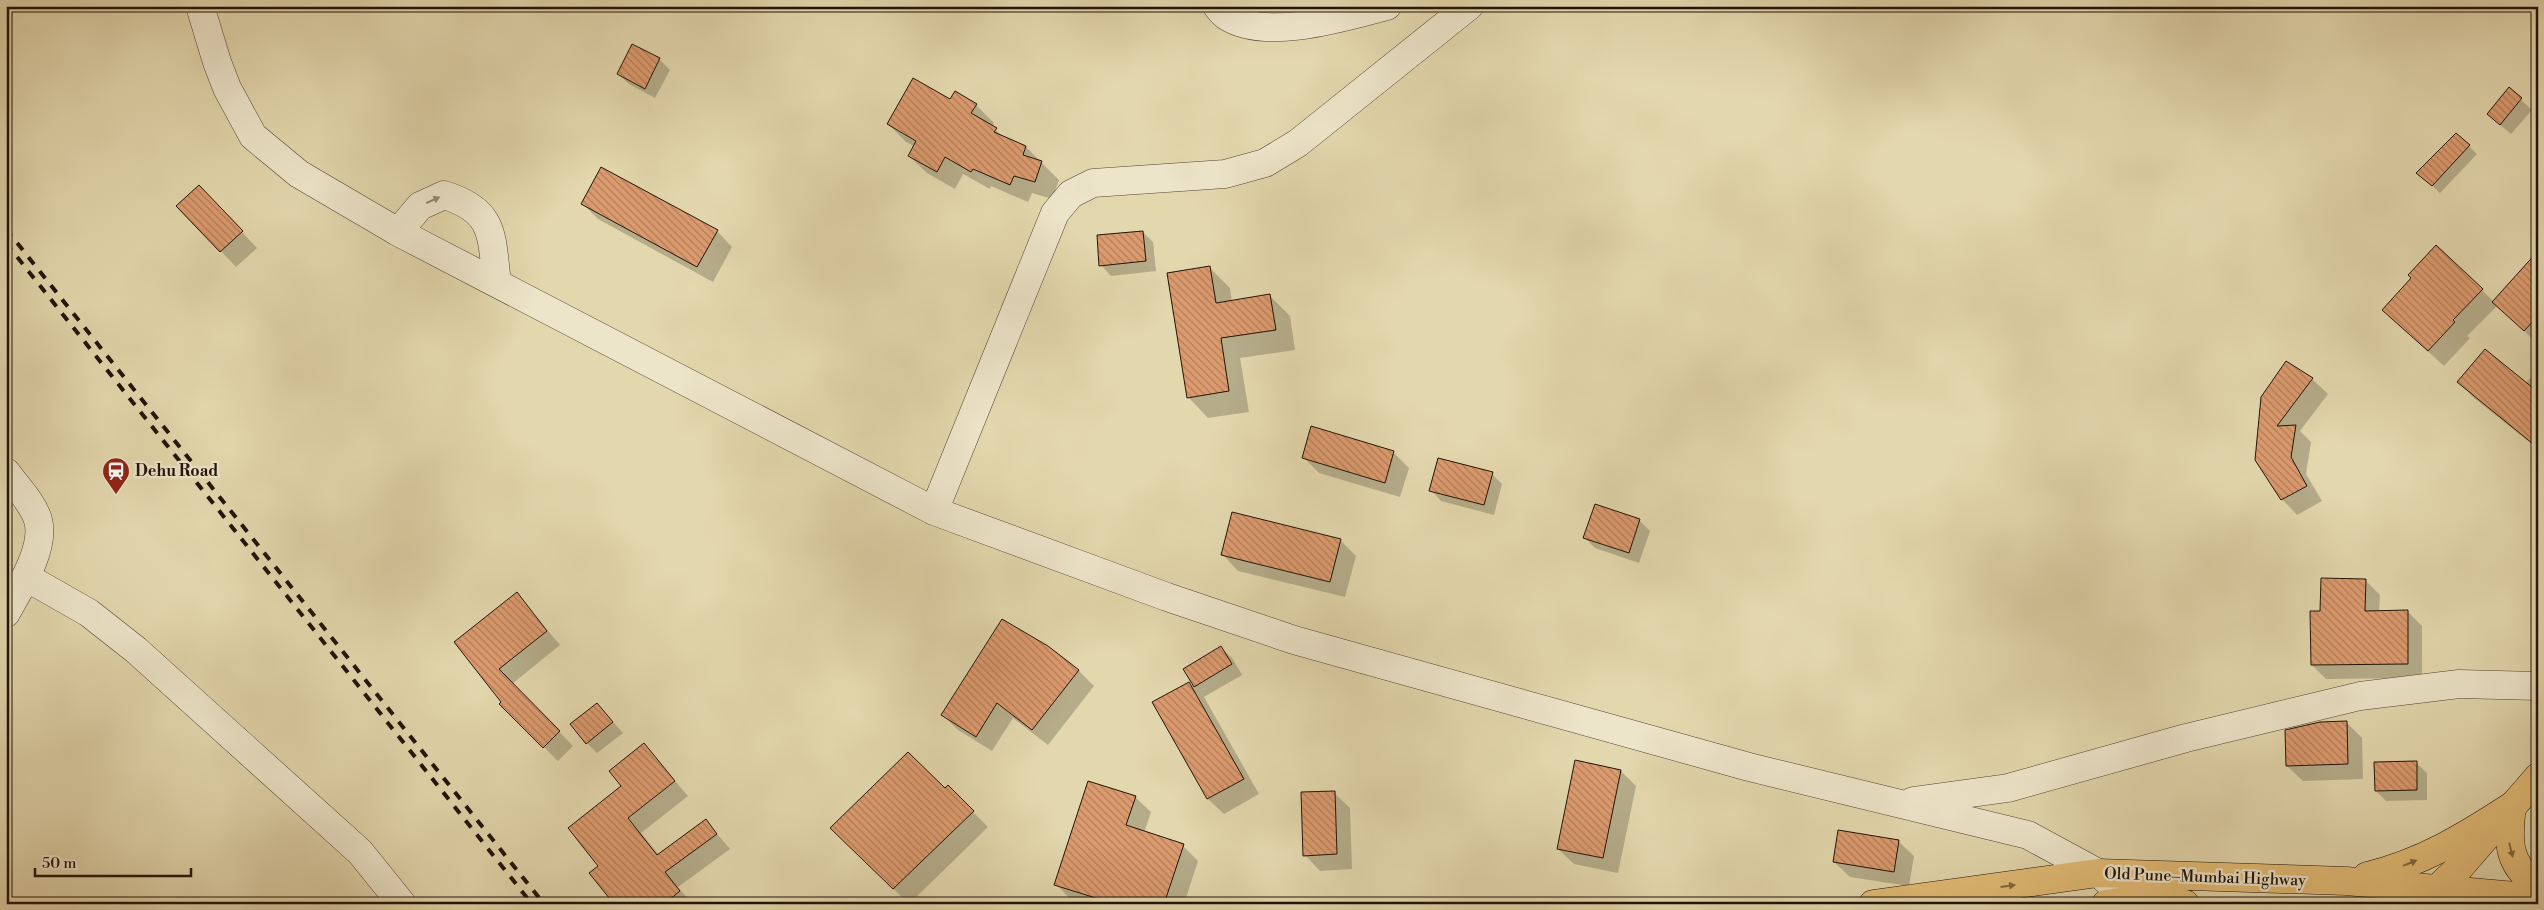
<svg xmlns="http://www.w3.org/2000/svg" width="2544" height="910" font-family="'Libre Bodoni',serif">
<style>
.shadow{fill:#0003}
.building{fill:url(#building-back-hatch);stroke:#211309}
.lines{fill:none;stroke-linecap:round;stroke-linejoin:round}
.minor-casing{stroke:#524432;stroke-width:29}
.major-casing{stroke:#211309;stroke-width:29}
.highway-casing{stroke:#211309;stroke-width:29}
.minor{stroke:#ede5ca;stroke-width:28}
.major{stroke:#e2bc76;stroke-width:28}
.highway{stroke:#e2bc76;stroke-width:28}
.rail{stroke:#211309;stroke-width:4;stroke-dasharray:9 9;stroke-linecap:butt}
.oneway{fill:#918673}
.oneway2{fill:#826840}
.labels{text-anchor:middle;dominant-baseline:central;stroke-width:4.5;stroke-linejoin:round;paint-order:stroke}
.poi-label{font-size:16px;font-weight:bold;fill:#211309;stroke:#ede5ca;text-anchor:start}
.street-label{font-size:16px;fill:#211309;stroke:#ede5ca}
</style>
<defs>
<pattern id="building-back-hatch" width="6" height="6" patternUnits="userSpaceOnUse" patternTransform="scale(1.25)"><rect width="6" height="6" fill="#dc9b6e"/><path d="M-1 5l2 2M0 0l6 6M5-1l2 2" fill="none" stroke="#b27d59"/></pattern>
</defs>
<rect width="100%" height="100%" fill="#e3d7ad"/>
<filter id="stains"><feTurbulence type="fractalNoise" baseFrequency=".004" numOctaves="4"/><feColorMatrix values="0 0 0 0 .2 0 0 0 0 .09 0 0 0 0 .02 0 0 0 .5 -.17"/></filter>
<radialGradient id="worn" r=".72"><stop offset=".6" stop-color="#630" stop-opacity="0"/><stop offset="1" stop-color="#630" stop-opacity=".3"/></radialGradient>
<path class="shadow" d="M633,46l27,14 10,10 -15,28 -26,-14 -11,-10z
M2509,89l23,21 -21,24 -12,-10z
M950,101l26,4 18,18 -2,4 14,12 20,8 33,33 -7,19 -20,-6 -4,9 -37,-16 -1,3 -27,-15 -8,15 -28,-16 -18,-17 5,-10 -8,-4 -18,-18z
M2456,134l21,20 -37,39 -14,-13z
M214,202l43,46 -21,19 -58,-61z
M583,204l134,27 15,16 -19,35 -115,-63z
M1143,232l10,10 3,29 -45,5 -10,-11z
M2538,262v82l-41,-38 -30,30 3,2 -26,28 -45,-41 83,-35 12,12z
M1210,268l20,20 2,14 38,-6 20,20 5,34 -55,8 9,54 -41,6 -20,-21z
M2538,371v78l-64,-51 -15,-16 66,1z
M2312,379l16,15 -28,37 11,11 -5,32 16,27 -25,14 -15,-16 -20,-101z
M1393,452l16,16 -9,29 -81,-24 -16,-16z
M1492,474l10,10 -8,31 -53,-14 -10,-11z
M1639,520l11,11 -11,32 -44,-15 -10,-10z
M1340,540l16,16 -11,41 -107,-26 -15,-16z
M6,567l15,12 -15,27z
M2365,580l15,15 -1,17h29l14,14v52l-96,1 -14,-14 9,-53z
M517,594l43,51 -48,39 61,62 -15,15 -57,-57 2,-2 -48,-59z
M1221,648l11,10 10,17 -38,22 55,97 -35,20 -16,-15 -54,-96 35,-20 7,6 -11,-19z
M1078,670l16,16 -46,59 -35,-27 -21,33 -34,-21 -15,-15z
M597,704l26,29 -26,20 -10,-10z
M2346,722l16,16 1,41 -60,2 -16,-15z
M644,745l44,51 -47,37 18,22 47,-34 24,28 -52,38 14,17h-76l-16,-38 23,-80z
M2416,763l11,10v27l-41,1 -10,-10z
M1621,771l15,15 -18,87 -44,-9 -16,-15z
M948,787l40,40 -79,77 -62,-60z
M1334,793l16,15 2,61 -32,2 -15,-16z
M1135,797l16,15 -7,21 39,13 15,15 -14,43h-100l-13,-4 -15,-16z
M1898,841l16,15 -5,30 -59,-9 -16,-15z"/>
<path class="building" d="M632,44l28,14 -15,31 -28,-15z
M913,78l37,21 5,-8 22,13 -6,9 26,15 -3,4 32,14 -3,9 19,6 -7,21 -21,-6 -4,9 -37,-16 -2,3 -26,-15 -8,15 -29,-16 8,-15 -29,-17z
M2509,87l13,11 -22,27 -13,-11z
M2456,133l14,12 -38,41 -16,-13z
M601,167l117,63 -21,37 -116,-63z
M199,185l44,46 -23,21 -44,-46z
M1143,231l3,30 -47,5 -2,-31z
M2436,245l47,44 -30,31 2,2 -27,29 -46,-41 29,-32 -3,-3z
M2538,251v65l-14,15 -32,-29z
M1210,266l6,37 54,-9 6,36 -55,8 8,53 -42,7 -20,-125z
M2485,349l53,43v56l-81,-66z
M2286,361l27,17 -36,48 19,-1 -5,32 16,29 -26,14 -26,-40 6,-63z
M1311,426l83,25 -9,32 -83,-25z
M1438,458l55,14 -9,33 -55,-14z
M1595,504l45,15 -11,34 -46,-15z
M1232,512l109,27 -11,43 -109,-27z
M2321,578l45,1 -1,32 43,-1v54l-97,1 -1,-54h10z
M517,592l30,39 -48,38 61,62 -17,17 -44,-44 2,-2 -47,-60z
M1002,619l46,27 31,24 -47,60 -35,-27 -21,34 -35,-22z
M1221,646l11,18 -38,23 -11,-18z
M1189,682l55,97 -37,20 -55,-97z
M597,703l16,19 -27,22 -16,-20z
M2347,721l1,43 -62,2 -1,-36 35,-8z
M644,743l31,38 -47,37 29,37 49,-36 11,15 -52,38 15,19 -16,13h-50l-25,-31 9,-7 -30,-38 53,-42 -12,-15z
M908,752l37,36 3,-3 26,26 -81,78 -63,-61z
M1575,760l46,10 -18,88 -46,-9z
M2417,761v29l-42,1 -1,-29z
M1088,781l48,15 -10,29 58,19 -20,60h-49l-61,-19z
M1335,791l2,63 -34,2 -2,-64z
M1838,830l61,10 -5,32 -61,-10z"/>
<g class="lines">
<g class="minor-casing">
<path id="minor" d="M200,6l17,56 10,26 26,48 46,38 99,58 536,279 233,86 127,43 455,127 279,68 70,38 33,27
M1217,6c3,4 7,9 11,11 40,24 117,0 159,-11
M398,232l22,-26 24,-11c52,16 47,41 53,88
M6,472c11,15 27,31 32,48 8,28 -19,69 -32,93
M934,511l121,-298 16,-19 22,-11 132,-9 40,-11 33,-20 171,-137
M26,577l63,36 47,37 224,202 42,52
M1913,801l95,-13 178,-50 174,-42 99,-12 79,2"/>
</g>
<g class="major-casing">
<path id="major" d="M2437,904v-15l22,-21 79,-91"/>
</g>
<g class="highway-casing">
<path id="highway" d="M2512,806c-4,32 -6,60 26,78
M2367,876c55,-13 99,-40 145,-70
M1873,904l225,-31 248,8 192,17
M2106,904l25,-4 54,4"/>
</g>
<use href="#minor" class="minor"/>
<use href="#major" class="major"/>
<use href="#highway" class="highway"/>
<path class="rail" d="M6,229l538,675
M6,243l526,661"/>
</g>
<defs><path id="oneway-solid" d="M-6-.8H1V-3.2L6.5 0L1 3.2V.8H-6Z" transform="scale(1.25)"/></defs>
<use class="oneway" href="#oneway-solid" transform="translate(433 200) rotate(-24)"/>
<g class="oneway2">
<use href="#oneway-solid" transform="translate(2511 850) rotate(76)"/>
<use href="#oneway-solid" transform="translate(2410 863) rotate(-22)"/>
<use href="#oneway-solid" transform="translate(2008 886) rotate(-8)"/>
</g>
<defs>
<g id="station-pin" transform="scale(1.4375)"><path d="M0 17L-7.5 6A9.5 9.5 0 1 1 7.5 6Z" fill="#8f2418" stroke="#ede5ca"/><path d="M-3-6H3Q5-6 5-4V2Q5 4 3 4L4.5 6H3L1.5 4h-3L-3 6H-4.5L-3 4Q-5 4-5 2V-4Q-5-6-3-6ZM-3.5-4v3h7v-3ZM-3.5 1v1.5H-2V1ZM2 1v1.5H3.5V1Z" fill="#fff"/></g>
</defs>
<g fill-rule="evenodd">
<use href="#station-pin" x="116" y="471"/>
</g>
<g class="labels">
<g class="poi-label">
<text x="135" y="471">Dehu Road</text>
</g>
<g class="street-label">
<text transform="translate(2205 877) rotate(2)">Old Pune–Mumbai Highway</text>
</g>
</g>
<rect width="2544" height="910" fill="none" stroke="#e3d7ad" stroke-width="25"/>
<rect x="8" y="8" width="2529" height="895" fill="none" stroke="#211309" stroke-width="2.5"/>
<rect x="12" y="12" width="2519" height="885" fill="none" stroke="#211309"/>
<path d="M35 868v8h156v-8" fill="none" stroke="#211309" stroke-width="2.5"/>
<text x="42" y="868" font-size="15" fill="#211309" stroke="#ede5ca" stroke-width="4" paint-order="stroke">50 m</text>
<rect width="100%" height="100%" filter="url(#stains)"/>
<rect width="100%" height="100%" fill="url(#worn)"/>
</svg>
